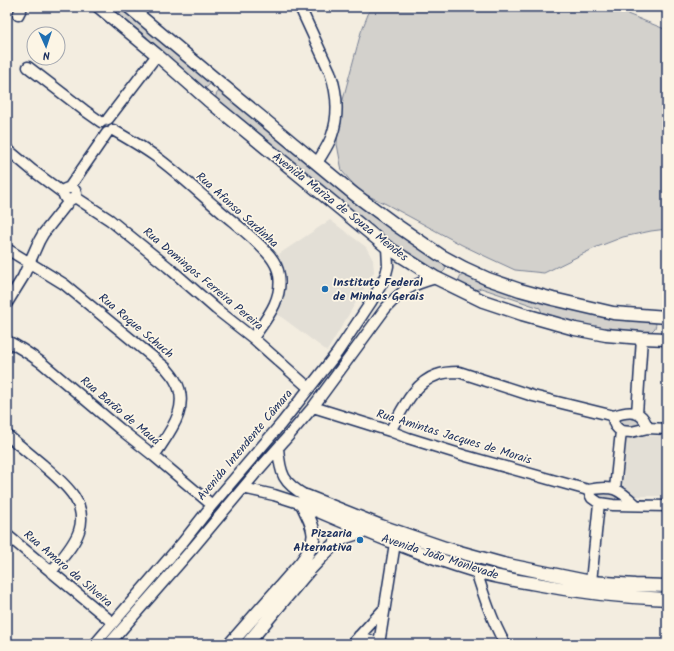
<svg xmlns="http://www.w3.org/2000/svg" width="674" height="651" font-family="Kalam,sans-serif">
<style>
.built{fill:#e3dfd6}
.green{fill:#d3d1cc;stroke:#778095}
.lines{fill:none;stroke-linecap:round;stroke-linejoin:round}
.minor-casing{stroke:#1b2f5e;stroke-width:13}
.major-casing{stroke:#1b2f5e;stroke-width:15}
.minor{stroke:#fcf5e5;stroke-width:10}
.major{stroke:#fcf5e5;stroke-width:12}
.poi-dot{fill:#1f6fb2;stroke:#fcf5e5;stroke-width:1.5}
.labels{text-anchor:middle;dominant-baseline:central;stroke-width:3.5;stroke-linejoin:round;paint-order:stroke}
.street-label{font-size:12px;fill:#1b2f5e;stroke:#fcf5e5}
.poi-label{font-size:12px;font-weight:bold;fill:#1b2f5e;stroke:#fcf5e5;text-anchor:start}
</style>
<rect width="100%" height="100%" fill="#f3ede0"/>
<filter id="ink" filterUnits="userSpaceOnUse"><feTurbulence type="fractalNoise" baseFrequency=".025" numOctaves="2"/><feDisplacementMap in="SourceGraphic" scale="8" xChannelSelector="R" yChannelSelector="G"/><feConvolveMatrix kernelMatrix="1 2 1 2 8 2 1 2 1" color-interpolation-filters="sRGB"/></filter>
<g filter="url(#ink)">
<path class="built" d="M330,220l36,27 7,13 1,12 -47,79 -51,-38 8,-18 3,-12 -2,-12 -6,-17z
M625,436h42v60h-34l-10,-11z"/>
<path class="green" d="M110,7h12l87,71c2,6 0,10 -7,10l-55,-45v-6z
M371,7h239l57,23v199l-16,2 -28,6 -26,10 -53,26 -29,-3 -26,-12 -27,-13 -76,-41 -26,-12 -18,-21 -5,-27 2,-28 7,-28 15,-56z
M222,91l123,104 40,30 61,39 -1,6 -3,3h-4l-61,-39 -161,-134c-1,-5 1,-9 6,-9z
M463,274h2l190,48 1,2 -1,4 -4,4 -39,-2 -37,-6 -32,-9 -3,-7 -59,-20 -9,3c-8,-4 -19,-7 -9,-17z
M615,417l23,1c2,4 3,6 -1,9l-20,-1z
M592,491l25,3 -1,4 -2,3 -21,-3z"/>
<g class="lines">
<g class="minor-casing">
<path id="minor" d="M300,7l30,65c7,20 9,43 2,63 -3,10 -10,19 -15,28
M18,15l4,-8
M28,67l56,43 17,12
M108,119l49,-64
M113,130c14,8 28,16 42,26 22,16 42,35 63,53 17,15 37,29 52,47 4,5 8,12 9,19 4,25 -13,44 -26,63
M7,149l25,21 31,23
M69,188l38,-55
M75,197l35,23 58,47 48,42 37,29 56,50
M7,249l57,35 102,84c3,4 7,8 9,12 17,27 -7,54 -21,76
M7,303l16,-26 16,-36 4,-7 27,-34c11,-4 5,-16 -5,-11l-2,4 2,5 5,2
M7,341c13,6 24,14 35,22l78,66 34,27 58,49
M313,407l77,24 18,7 58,18 122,34c25,-5 30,-2 48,15
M637,414l5,-76
M614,416c-2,7 1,11 7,15l10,1 17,-4 19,1
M390,431c12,-20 23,-48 47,-56 7,-3 14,-3 22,-3l74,24 81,20c8,-3 21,-6 28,1 3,3 4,7 6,11
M7,435c12,10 24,20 36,30 19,17 46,37 36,66 -5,15 -18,28 -28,41
M278,448c2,26 5,35 28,48
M243,488l31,7 28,9
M615,489l6,-58
M588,490l4,8 7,5 14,2 54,1
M7,535l106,88
M476,571c8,25 16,50 29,73
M591,582l8,-79
M359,636l11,4 5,4
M95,644l88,-102 29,-37 69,-81 56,-71 34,-51 10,-17 5,-11 2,-8 -1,-19
M109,644l83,-95 62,-74 37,-42 22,-26 72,-98c18,-20 26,-24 51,-31
M352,644l32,-35
M379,644l16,-101"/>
</g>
<g class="major-casing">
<path id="major" d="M99,7l58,48 51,45 179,147 49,31 47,23 39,13 53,15 31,6 36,3 25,1
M129,7l92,77 133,110 42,31 44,30 24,13 24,11 32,11 33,9 60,14 54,4
M302,504l4,-8 75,30 64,22 58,16 88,18 44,3 32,1
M302,504c56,24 113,49 173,67 18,5 37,9 56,12 45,9 90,14 136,16
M230,644l71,-81c19,-25 14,-33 1,-59
M247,644l62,-74 21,-22 7,-6 9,-5 18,-6"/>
</g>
<use href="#minor" class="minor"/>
<use href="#major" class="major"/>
</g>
</g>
<g class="poi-dot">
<circle cx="325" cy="289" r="4"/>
<circle cx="360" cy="540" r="4"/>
</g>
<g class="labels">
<g class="street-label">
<text transform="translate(340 207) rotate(38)">Avenida Mariza de Souza Mendes</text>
<text transform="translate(237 210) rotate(42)">Rua Afonso Sardinha</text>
<text transform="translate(203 279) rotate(40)">Rua Domingos Ferreira Pereira</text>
<text transform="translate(136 326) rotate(40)">Rua Roque Schuch</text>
<text transform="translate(120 411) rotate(40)">Rua Barão de Mauá</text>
<text transform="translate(454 437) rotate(17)">Rua Amintas Jacques de Morais</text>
<text transform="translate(245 445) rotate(-50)">Avenida Intendente Câmara</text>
<text transform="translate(440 557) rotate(18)">Avenida João Monlevade</text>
<text transform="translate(68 569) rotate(40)">Rua Amaro da Silveira</text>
</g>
<g class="poi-label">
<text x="333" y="282">Instituto Federal<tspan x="333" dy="14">de Minhas Gerais</tspan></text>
<text x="352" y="533" text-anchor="end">Pizzaria<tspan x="352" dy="14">Alternativa</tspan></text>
</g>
</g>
<rect width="674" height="651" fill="none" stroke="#fcf5e5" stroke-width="24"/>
<rect x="12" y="12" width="650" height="627" fill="none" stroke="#1b2f5e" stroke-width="1.5" filter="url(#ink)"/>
<g transform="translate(46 46) rotate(177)"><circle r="19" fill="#fcf5e5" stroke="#a2a6af"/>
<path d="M0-3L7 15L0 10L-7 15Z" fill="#1f6fb2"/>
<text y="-6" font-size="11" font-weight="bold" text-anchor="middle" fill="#1b2f5e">N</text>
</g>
</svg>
